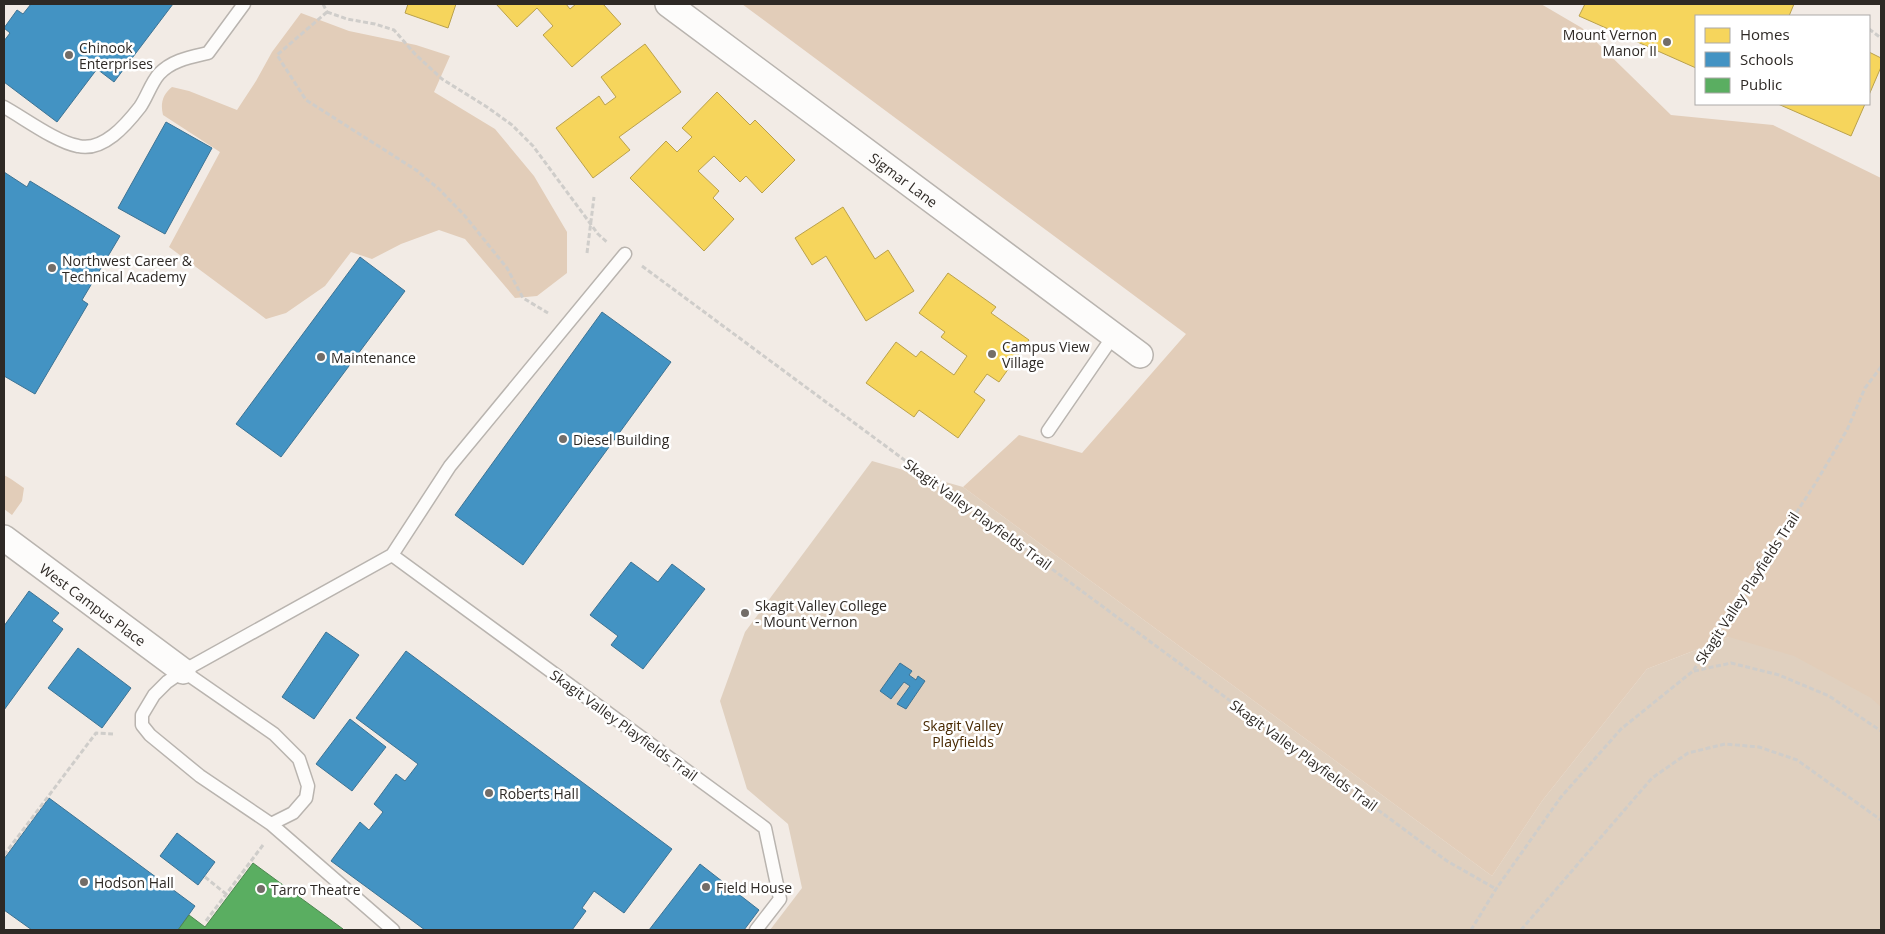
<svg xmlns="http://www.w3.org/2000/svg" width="1885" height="934" font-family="'Open Sans',sans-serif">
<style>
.green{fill:#e0d0bf}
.forest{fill:#e2cdb9}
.homes{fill:#f6d55c;stroke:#baa14c}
.schools{fill:#4393c3;stroke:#3d7394}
.public{fill:#5aae61;stroke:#4d864f}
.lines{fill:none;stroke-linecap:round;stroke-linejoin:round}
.service-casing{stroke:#b9b4af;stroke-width:15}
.minor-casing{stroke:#b9b4af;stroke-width:28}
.path{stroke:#cfcdca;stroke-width:3;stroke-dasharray:5 2.5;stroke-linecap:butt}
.service{stroke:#fdfcfb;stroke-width:12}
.minor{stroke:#fdfcfb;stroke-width:25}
.poi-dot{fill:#736d68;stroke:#fff;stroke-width:2}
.labels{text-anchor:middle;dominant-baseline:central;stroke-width:5;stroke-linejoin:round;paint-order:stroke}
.poi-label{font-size:14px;fill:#2e2925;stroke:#fff;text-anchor:start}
.street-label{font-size:14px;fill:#2e2925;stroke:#fff}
.park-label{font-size:14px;fill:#472800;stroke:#fff}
</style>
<rect width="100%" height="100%" fill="#f2ebe5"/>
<path class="green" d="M1881,340v590h-1111l32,-42 -14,-64 -41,-35 -27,-88 25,-69 127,-171 91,26 529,389 50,-75 105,-132 82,-32z"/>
<path class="forest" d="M742,4h799l41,24 89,87 102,10 108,53v529l-10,-9 -77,-42 -65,-19 -82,32 -105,132 -50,75 -529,-389 56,-52 63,18 104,-119z
M301,13l48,18 67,14 34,11 -16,36 61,37 39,47 33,56v41l-30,23 -22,2 -50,-59 -26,-9 -38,14 -29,15 -21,-7 -26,34 -39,27 -20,6 -97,-72 51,-95 -57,-37c-3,-12 0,-21 9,-28l17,4 48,19 19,-29 16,-29z
M4,475l7,4 13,9 -2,13 -10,14 -8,-6z"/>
<path class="homes" d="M408,4h48l-8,24 -43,-15z
M496,4h70l4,5 6,-5h27l18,20 -49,43 -29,-32 10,-9 -16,-18 -20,19z
M1585,4h209l-5,12h-93v52l-117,-52z
M645,44l36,48 -62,45 11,13 -37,28 -37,-50 43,-32 6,9 11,-8 -15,-20z
M1869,52l12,6v9l-12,28z
M717,92l33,33 5,-5 40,40 -33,33 -16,-17 -6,6 -26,-26 -16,15 21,20 -6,7 21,21 -30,32 -74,-73 36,-37 11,11 15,-15 -10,-9z
M1778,104h87l-14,32z
M843,207l32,52 13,-9 26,41 -48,30 -40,-65 -14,9 -17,-27z
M948,273l48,34 -5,6 38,27 -30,42 -12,-8 -13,18 11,8 -27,38 -39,-28 -5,7 -48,-34 30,-41 20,15 5,-6 33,24 13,-19 -26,-19 4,-5 -26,-19z"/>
<path class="schools" d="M31,4h142l-59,78 -17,-13 -40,53 -53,-40v-41l6,-8 -6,-5 13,-18 6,4z
M166,122l46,26 -47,86 -47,-26z
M4,172l23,15 3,-6 90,55 -38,64 6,4 -53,90 -31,-18z
M360,257l45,34 -124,166 -45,-33z
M602,312l69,50 -148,203 -68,-50z
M631,562l27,20 14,-18 33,25 -62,80 -32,-24 7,-9 -28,-21z
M29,591l30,22 -7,8 11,8 -59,81v-84z
M326,632l33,23 -45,64 -32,-22z
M78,648l53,40 -29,40 -54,-40z
M406,651l266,198 -48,64 -30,-22 -12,17 4,3 -14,19h-147l-94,-69 29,-39 9,8 14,-18 -9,-8 22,-30 9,7 13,-17 -62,-46z
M900,663l12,8 -3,4 7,5 2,-4 7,5 -19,28 -9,-5 13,-18 -6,-4 -13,17 -11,-8z
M350,719l36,28 -34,44 -36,-27z
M49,798l146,108 -17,24h-146l-28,-20v-51z
M177,833l38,29 -17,23 -38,-29z
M700,864l59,46 -15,20h-95z"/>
<path class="public" d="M253,863l90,66 -1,1h-164l11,-15 16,12z"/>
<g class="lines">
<g class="service-casing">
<path id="service" d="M4,107c20,11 52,35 74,39 25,6 48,-21 62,-39 7,-10 11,-24 19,-33 13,-14 32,-17 49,-21l36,-49
M1048,431l66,-96
M392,555l373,273 15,71 -24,31
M183,671l91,63 25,25 9,27 -2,12 -13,15 -22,11
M393,930l-122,-106 -71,-48 -50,-41 -8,-10v-10l12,-20 13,-13 16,-11 209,-116 58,-89 175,-212"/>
</g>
<g class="minor-casing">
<g id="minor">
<path id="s1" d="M668,4l472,351"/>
<path id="s2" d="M4,538l179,133"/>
</g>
</g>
<path class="path" d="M323,4l4,8
M327,12l20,7 28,5 19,6 21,24 27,25 45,28 25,18 21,21 65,88 10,9
M327,12l-50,43 29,45 110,70 23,19 26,27 42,52 16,30 25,15
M1869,29l12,9
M587,253l7,-56
M642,266l805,595 49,28
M1694,671l37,-8 48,12 50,21 52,35
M4,855l92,-122 17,1
M205,877l21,17
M206,921l57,-76
M1471,930l25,-41 65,-92 60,-68 72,-58 122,-187 32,-54 18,-42 16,-21
M1521,930l131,-152 36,-25 37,-9 34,3 38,13 84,60"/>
<use href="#service" class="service"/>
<use href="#minor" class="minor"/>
</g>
<g class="poi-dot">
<circle cx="1667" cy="42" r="5"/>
<circle cx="69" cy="55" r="5"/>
<circle cx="52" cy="268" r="5"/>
<circle cx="992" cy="354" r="5"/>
<circle cx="321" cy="357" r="5"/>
<circle cx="563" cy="439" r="5"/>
<circle cx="745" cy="613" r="5"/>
<circle cx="489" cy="793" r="5"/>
<circle cx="84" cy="882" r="5"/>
<circle cx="706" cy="887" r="5"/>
<circle cx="261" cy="889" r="5"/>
</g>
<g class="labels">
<g class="poi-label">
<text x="1657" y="34" text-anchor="end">Mount Vernon<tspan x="1657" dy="16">Manor II</tspan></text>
<text x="79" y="47">Chinook<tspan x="79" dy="16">Enterprises</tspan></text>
<text x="62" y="260">Northwest Career &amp;<tspan x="62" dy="16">Technical Academy</tspan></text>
<text x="1002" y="346">Campus View<tspan x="1002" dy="16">Village</tspan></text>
<text x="331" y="357">Maintenance</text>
<text x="573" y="439">Diesel Building</text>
<text x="755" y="605">Skagit Valley College<tspan x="755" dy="16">- Mount Vernon</tspan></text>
<text x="499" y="793">Roberts Hall</text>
<text x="94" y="882">Hodson Hall</text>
<text x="716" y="887">Field House</text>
<text x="271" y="889">Tarro Theatre</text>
</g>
<g class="street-label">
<text stroke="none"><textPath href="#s1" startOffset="294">Sigmar Lane</textPath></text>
<text transform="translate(978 514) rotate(36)">Skagit Valley Playfields Trail</text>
<text transform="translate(1747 588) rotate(-57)">Skagit Valley Playfields Trail</text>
<text stroke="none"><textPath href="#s2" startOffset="111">West Campus Place</textPath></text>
<text transform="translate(624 725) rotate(36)">Skagit Valley Playfields Trail</text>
<text transform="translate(1304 755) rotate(36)">Skagit Valley Playfields Trail</text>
</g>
<g class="park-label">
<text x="963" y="725">Skagit Valley<tspan x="963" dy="16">Playfields</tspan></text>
</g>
</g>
<rect width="1885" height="934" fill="none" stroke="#2e2925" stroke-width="10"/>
<rect x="1695" y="15" width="175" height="90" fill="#ffffff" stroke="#aba9a8"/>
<rect x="1705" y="28" width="25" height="15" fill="#f6d55c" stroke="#aba9a8"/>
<text x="1740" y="40" font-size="15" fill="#2e2925">Homes</text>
<rect x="1705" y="52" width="25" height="15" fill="#4393c3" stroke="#aba9a8"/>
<text x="1740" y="65" font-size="15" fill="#2e2925">Schools</text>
<rect x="1705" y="78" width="25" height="15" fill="#5aae61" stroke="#aba9a8"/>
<text x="1740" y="90" font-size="15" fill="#2e2925">Public</text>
</svg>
